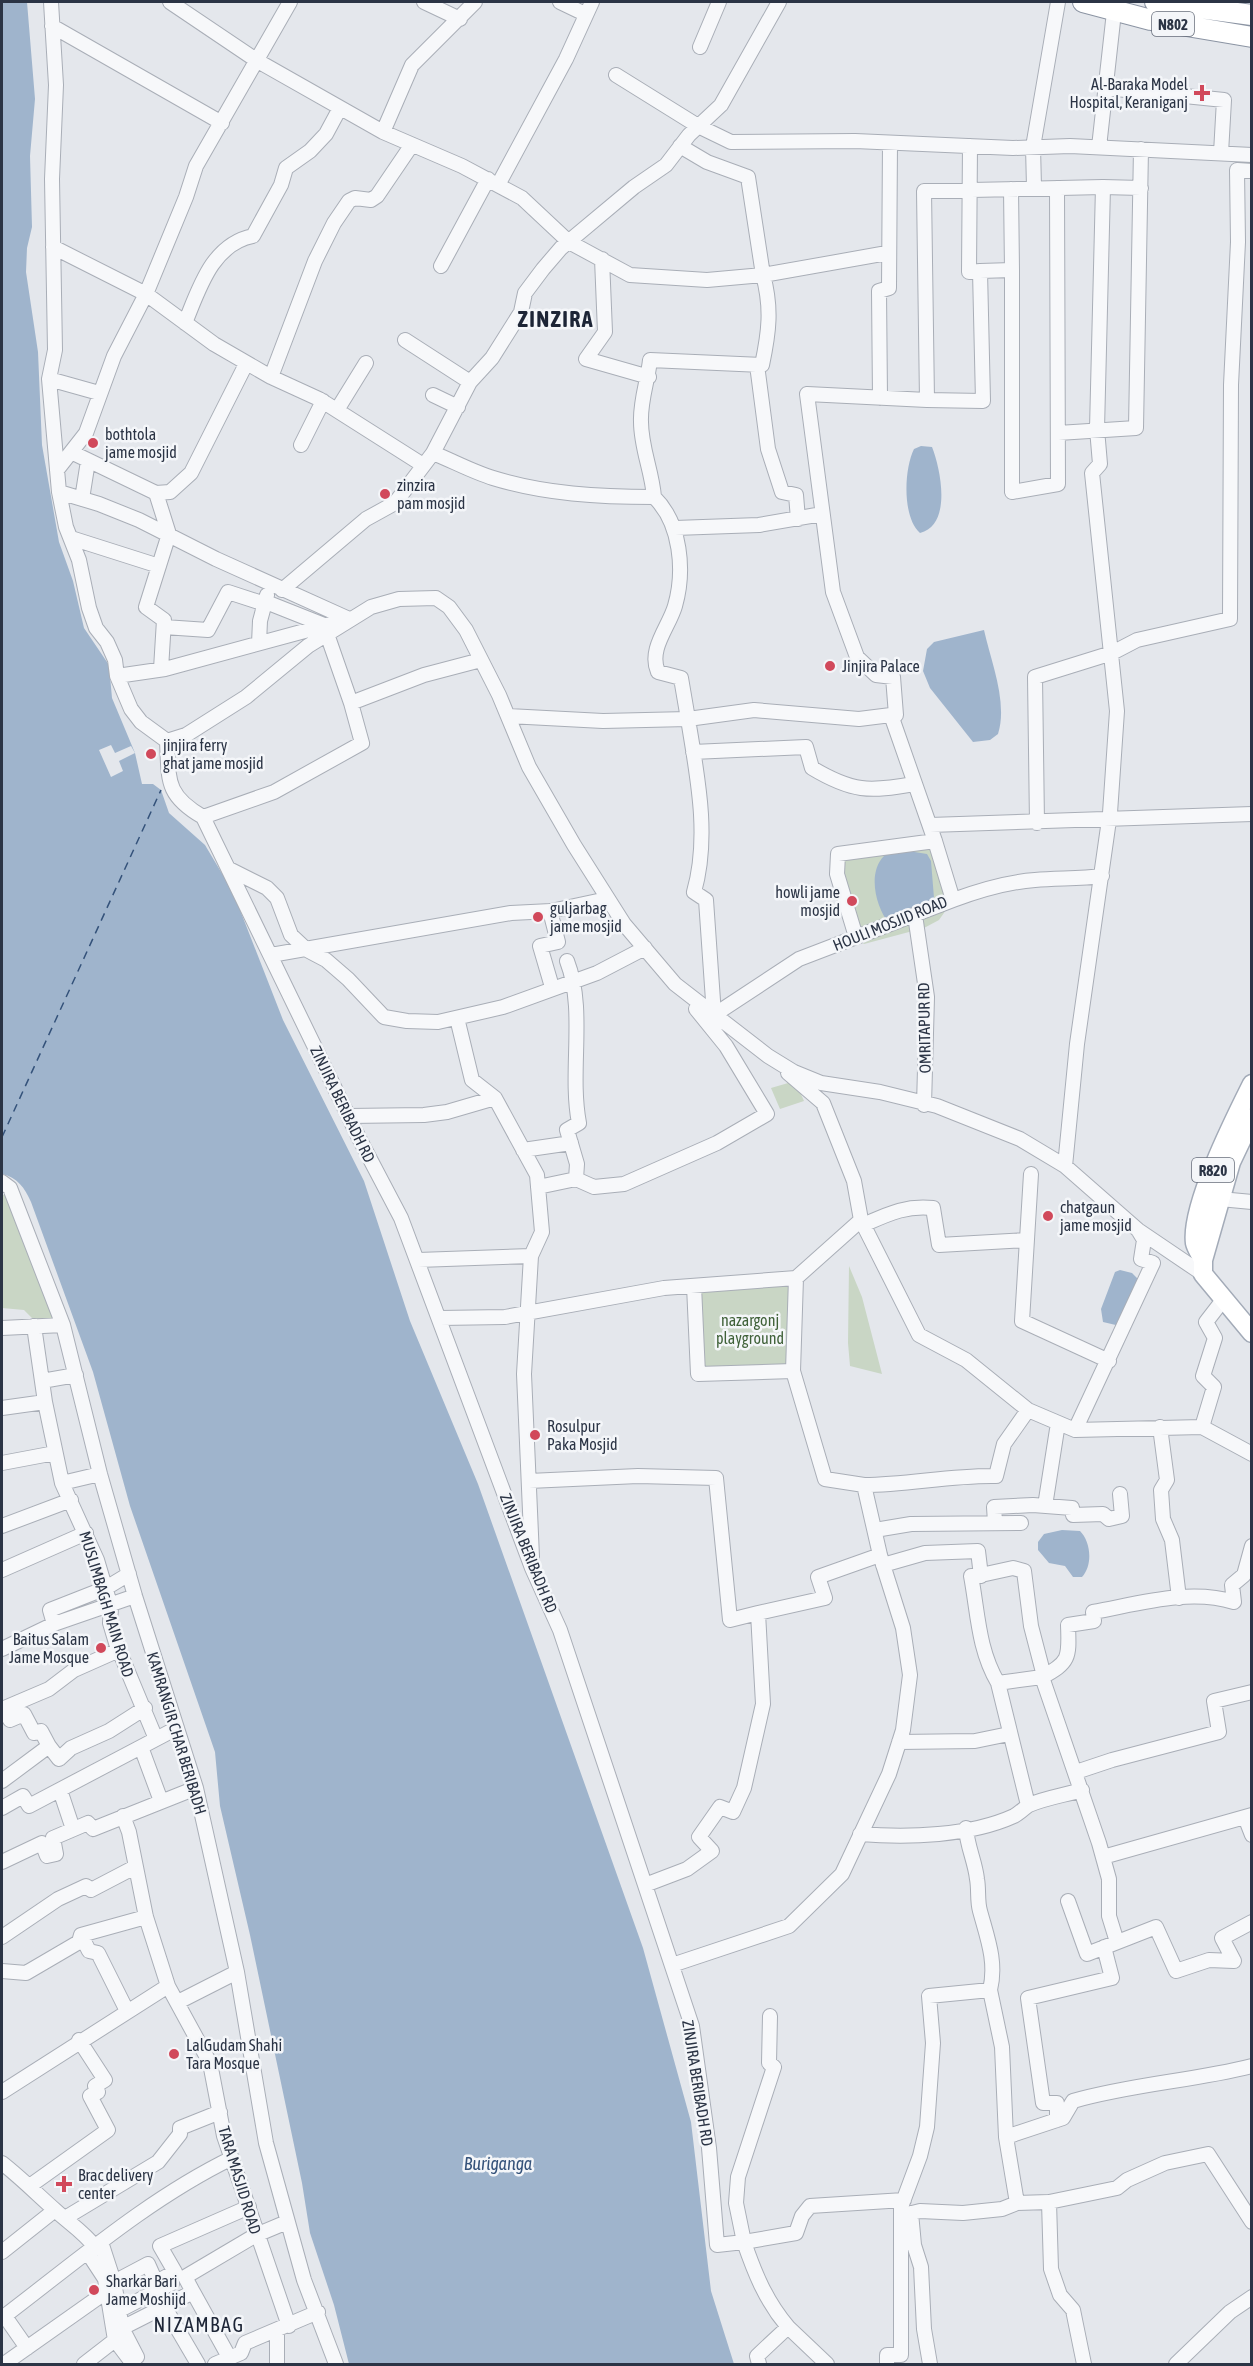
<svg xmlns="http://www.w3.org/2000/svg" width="1253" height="2366" font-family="'Asap Condensed',sans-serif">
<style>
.green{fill:#c9d6c5}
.water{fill:#9fb4cc}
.pier{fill:#e4e7ec}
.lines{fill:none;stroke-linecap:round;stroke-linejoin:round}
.ferry{stroke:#34527a;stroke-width:1.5;stroke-dasharray:8 6;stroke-linecap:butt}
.minor-casing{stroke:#a9aeb7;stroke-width:16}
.major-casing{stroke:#a3abb8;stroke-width:21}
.highway-casing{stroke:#8b94a3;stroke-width:22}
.minor{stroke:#f7f8fa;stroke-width:14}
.major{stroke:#fff;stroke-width:18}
.highway{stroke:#fff;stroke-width:20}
.poi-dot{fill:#d1495b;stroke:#f4f6f9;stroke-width:2}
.labels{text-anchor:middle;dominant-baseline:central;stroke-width:5;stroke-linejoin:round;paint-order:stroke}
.shield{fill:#f4f6f9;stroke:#676e7b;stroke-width:1.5}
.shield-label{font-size:15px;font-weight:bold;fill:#2b3445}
.poi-label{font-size:16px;fill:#2b3445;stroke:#f4f6f9;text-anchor:start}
.street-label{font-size:16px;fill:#2b3445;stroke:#f4f6f9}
.park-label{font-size:16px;fill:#3f6138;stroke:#f4f6f9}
.water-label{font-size:18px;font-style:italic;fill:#34527a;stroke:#f4f6f9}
.quarter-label{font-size:20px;letter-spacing:1.5px;fill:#1d2536;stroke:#f4f6f9}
.district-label{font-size:22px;font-weight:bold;letter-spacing:1.5px;fill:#1d2536;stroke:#f4f6f9}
</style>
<rect width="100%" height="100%" fill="#e4e7ec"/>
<path class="green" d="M934,847l19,53 -14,20 -15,8 -60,16c-27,-21 -20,-61 -21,-92z
M795,1081l9,20 -24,8 -9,-21z
M2,1195h8l46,127 -21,-1 -11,-11 -22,-2z
M849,1266l13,31 20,77 -32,-8 -2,-23z
M796,1278l-3,93 -95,3 -4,-88z"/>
<path class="water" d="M2,2h25l8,97 -5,57 2,71 -5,21 -1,24 12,80 4,93 17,97 14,39 11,47 25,37 3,33 23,55 7,31h11l8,6 8,23 36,32 28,47 50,128 81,161 46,140 68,163 165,464 48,174 20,169 23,73h-385l-15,-59 -24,-72 -8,-50 -52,-248 -30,-129 -5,-54 -85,-246 -37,-134 -62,-170c-6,-14 -14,-25 -29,-28z
M921,446l11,1c9,23 20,78 -12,86 -18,-16 -16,-64 -6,-84z
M984,630c7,32 24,72 14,104l-8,6 -17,2 -43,-54 -7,-17 4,-22 7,-7z
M902,850l25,4 4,7 3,37 -7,7 -38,18c-13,-15 -22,-50 -5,-67 4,-4 12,-5 18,-6z
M1120,1270l12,3 7,7 -19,46 -17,-4 -2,-13 14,-37z
M1062,1530l18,1c11,11 13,34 2,46h-9l-8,-11 -16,-3 -11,-13v-8l6,-8z"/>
<path class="pier" d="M111,745l4,8 16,-7 4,7 -16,8 4,10 -12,6 -12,-27z"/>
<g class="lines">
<path class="ferry" d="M2,1137l159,-347"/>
<g class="minor-casing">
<path id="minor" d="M51,2l5,83 -4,94 3,171 -6,29 10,113 7,35 13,33 10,48 7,20 11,14 8,18 2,16 14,33 10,13 26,19
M170,2l86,58 127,72 79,34 60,32 47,44 61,33 77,5 56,-5 -15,-98 -41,-15 -27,-16
M424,2l36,17
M560,2l25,12
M52,26l170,97
M700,47l19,-45
M616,75l82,51 33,16 124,-1 158,7 57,-2 182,9
M1106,88l118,12 -3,53
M383,132l29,-67 63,-63
M970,146l-1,126 11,-1
M1099,147l15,-135
M498,185l68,-126 26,-57
M1034,187l-1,-40 25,-145
M1103,187l38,1
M1057,188l1,296 -46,8v-222l-32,1 3,130 -56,-1 -3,-209 179,-4 -6,242 3,35 -8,9 25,238 -7,102 -33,231 -12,122
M1011,189l1,81
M53,247l93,47 68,50 57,33 48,22 104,66
M602,259l3,73 -19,27 63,18
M441,266l47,-87
M185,323c14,-34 27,-79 68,-87l28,-51 5,-17 24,-17 16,-17 14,-26
M405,340l65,42
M757,365l11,84 14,43 14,3 2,24
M271,377l44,-116 19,-38 15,-22 6,-3 16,2 6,-4 34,-50
M49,379l50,14
M433,395l25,12
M880,398l-1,-107 10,-3 1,-145
M337,410l29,-47
M1058,433l78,-5 5,-279
M301,445l22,-44
M71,452l85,41 13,41 -23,73 18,13 -3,49
M433,453c20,8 40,19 60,25 52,16 106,19 161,19
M57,470l29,-37 28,-77 32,-62 40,-97 10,-31 94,-164
M59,492l40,12 40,16 77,39 133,60
M156,493l14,-1 21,-19 55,-109
M82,499l6,-38
M675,528l84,-3 63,-11
M71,538l88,28
M282,590l84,-71 29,-16 38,-50 37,-71 22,-24 29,-46 4,-19 18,-24 18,-21 24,-20 49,-41 32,-22 23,-30 32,-30 58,-103
M266,602l58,23
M164,627l44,3 20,-38 37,12
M327,634l24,69
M259,643l1,-22 7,-26
M117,676l48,-7 173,-47
M754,710l105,9 32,-4 44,126 18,59 -154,59 -85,56 -8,-115 -12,-8c16,-56 3,-117 -6,-173z
M891,715h5l-3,-38 -17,-2 -19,-18 -24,-65 -26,-198 120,6
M508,716l95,5 85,-2 -7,-41 -23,-6c-10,-23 11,-45 17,-66 10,-35 6,-83 -21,-109 -2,-26 -13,-49 -13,-75 -1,-21 7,-42 9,-62l112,5c7,-33 10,-57 1,-90l124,-22
M167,741c2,39 -2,54 36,76l157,323 41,78 131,350 28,62 132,396 17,122 8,97 27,-3c11,32 22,59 44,85l-31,29 2,8
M167,741l19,-6 60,-38 62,-51 63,-39 28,-8 37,-1 13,9 17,23 33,65 30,72 45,78 50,79 51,60 93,72 26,16 27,11 59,9 57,14 83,33 45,27 73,64 65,44
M693,752l113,-5 6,21c40,24 57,24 102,16
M203,817l71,-25 88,-49 -11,-40 73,-28 57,-15
M1037,823l-2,-146 77,-24 25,-13 93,-21 1,-234 7,-143 -1,-72 15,1
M930,825l322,-11
M229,869l38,19 10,10 14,37 16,15 19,10 22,19 36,38 23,4 31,1 65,-15 94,-34 48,-25
M953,900c27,-10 53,-18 82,-20 22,-2 45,-1 67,-4
M550,911l8,31 -18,4 12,41
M915,915l12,82 -3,108
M856,937l-19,-63 1,-20 97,-13
M271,955l240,-42 40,-2 56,-12
M567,961c19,49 2,110 12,162l-12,7 10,34 -1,15 18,8 30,-3 93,-41 50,-29 -41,-68 -30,-37
M457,1018l15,62 23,18 42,77 5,57 -11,24 -7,118 8,183
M788,1073l35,30 31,78 7,39
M349,1116l75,-1 23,-3 48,-14
M523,1150l48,-7
M1031,1174l-9,147 87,40
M2,1182l8,6 53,137 37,149 35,122 61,192 41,184 29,171 38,137 32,84
M538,1187l38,-8
M1220,1199l32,3
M863,1225c25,-11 43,-20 70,-17l6,37 88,-5
M418,1260l113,-4
M694,1286l4,88 95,-3
M440,1318l65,-1 159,-29 132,-10
M34,1326l11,76 17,81 35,77 14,47 -1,16 6,20 40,96
M2,1328l61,-3
M42,1381l34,-6
M2,1408l43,-6
M1160,1427l7,53 -6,10 2,29 9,21 7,58
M1202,1427l12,-40 -11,-11 12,-38 -9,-16 17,-22
M1075,1430l78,-167 -12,-4 3,-19 -6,-10
M2,1463l53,-10
M529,1481l109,-5 78,2 14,142 28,-7 5,91 -19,84 -11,24 -13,-5 -21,30 13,14 -25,18 -42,16
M62,1483l38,-9
M864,1485c44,0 87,-10 132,-9l8,-32 24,-34
M1045,1506l13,-83
M995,1522l-1,-15 39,-2 39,3 1,7 30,-1 6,5 13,-3 -2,-22
M2,1526l69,-26
M875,1530l36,-6 110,-1
M883,1565l42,-12 53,-2 3,25h-10c7,37 7,73 27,107l44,-6 57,166 10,36v37l8,26
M2,1570l84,-37
M981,1575l32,-7 11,3 7,55 13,50
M758,1613l67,-15 -7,-21 62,-22
M54,1624l-4,-14 56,-22 23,-14
M2,1649l52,-25 81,-28
M1042,1677c29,-15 27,-21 26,-52l26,-4 -1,-9c45,-8 96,-24 141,-10l-2,-17 12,-10 8,-29
M998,1683l30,122
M3,1708l7,12 14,-6 10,19 7,-2 8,15
M2,1709l47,-20 25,-19 45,-20
M899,1742l76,-1 34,-7
M141,1747l20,54
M1076,1772l36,-12 107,-28 -5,-31 38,-9
M2,1781l47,-35 10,13 12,-11 38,-17 36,-23
M60,1790l13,39
M2,1808l21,-12 6,10 148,-78
M123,1816l6,16 17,85 22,69
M1245,1817l7,18
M966,1828c1,18 9,33 11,51 2,10 0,22 3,32 7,26 17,51 10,79
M860,1834c48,4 110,2 154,-18 6,-3 10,-8 15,-11 16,-7 36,-10 53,-15
M1103,1857l149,-42
M2,1862l40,-19 5,13 9,-2 -3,-16 35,-15 5,6 103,-41
M1068,1901l19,53 69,-27 20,44 33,-11 25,1 -12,-23 30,-16
M81,1935l8,16 9,2 29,58
M2,1937l56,-38 28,-13 5,4 44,-23
M672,1965l117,-39 53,-52 47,-100 14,-44 7,-55 -7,-47 -23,-73 -16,-70 -39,-6 -32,-108 3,-93 65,-58 58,115 47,25 62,50 47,20 127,-3 50,27
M2,1971l24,2 53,-31 2,-7 65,-18
M178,2002l59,-30
M770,2016l-1,47 5,4 -36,110 -2,26 8,39 52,-9 6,-17 8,-10 94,-6
M2,2092l166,-106 42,77 14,73 65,190
M1057,2120v-17h-14l-15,-105 84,-20 -8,-31
M1006,2137l11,66
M2,2163c19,15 35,31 53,47 14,13 29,22 41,38
M31,2185l77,-55 -18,-34 8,-4 -3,-6 10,-6 -26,-40
M911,2213l3,32 7,22 3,62 6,35
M904,2215l16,-4 43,2 39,-4 15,-6 32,-1
M65,2218l93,-56 22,-28v-6l40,-16
M101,2242l13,40 34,-18 8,18 19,-10 -15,-26 89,-39
M2,2252l53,-42
M88,2253l17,26 10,61 18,24
M114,2282l8,46 15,29
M193,2292l36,65
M164,2306l34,58
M120,2310l52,-27
M4,2315l23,33
M2,2318c74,-56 146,-119 230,-160
M113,2327l9,1 71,-36 -8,-15 71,-42 31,-13
M788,2327l39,37
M277,2332v32
M4,2364l102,-72
M84,2364l31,-24
M215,2364l26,-11 4,-10 73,-31
M887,2364v-9h14v-148l19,-51 7,-29 6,-84 -4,-47 61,-6 12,57 4,90 57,-19 10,-17c59,-17 120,-20 179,-35
M1084,2364l-11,-54 -13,-15 -9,-26 -2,-67 68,-14 10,-8 38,-17 43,-9 44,68
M1176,2364l54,-52 22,-15"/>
</g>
<g class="major-casing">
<path id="major" d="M1252,1118l-21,44 -28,98v14l49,59
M1203,1260c-2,-5 -7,-12 -8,-17 -5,-36 40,-125 57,-159"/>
</g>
<g class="highway-casing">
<path id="highway" d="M1083,2l68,18 101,17
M1155,2l97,13"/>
</g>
<use href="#minor" class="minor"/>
<use href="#major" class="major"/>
<use href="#highway" class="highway"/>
</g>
<g class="poi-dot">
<path d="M1199 84h6v6h6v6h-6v6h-6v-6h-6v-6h6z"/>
<circle cx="93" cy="443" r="6"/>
<circle cx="385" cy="494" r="6"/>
<circle cx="830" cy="666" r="6"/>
<circle cx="151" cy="754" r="6"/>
<circle cx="852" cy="901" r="6"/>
<circle cx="538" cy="917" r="6"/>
<circle cx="1048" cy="1216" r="6"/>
<circle cx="535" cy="1435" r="6"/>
<circle cx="101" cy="1648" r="6"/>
<circle cx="174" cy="2054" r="6"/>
<path d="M61 2175h6v6h6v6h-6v6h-6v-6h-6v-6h6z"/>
<circle cx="94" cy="2290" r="6"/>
</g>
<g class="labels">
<g class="shield">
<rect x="1152" y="12" width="42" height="24" rx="4.5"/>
<rect x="1192" y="1158" width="42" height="24" rx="4.5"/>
</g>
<g class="shield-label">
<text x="1173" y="24">N802</text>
<text x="1213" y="1170">R820</text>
</g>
<g class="poi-label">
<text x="1188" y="84" text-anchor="end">Al-Baraka Model<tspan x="1188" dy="18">Hospital, Keraniganj</tspan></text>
<text x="105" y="434">bothtola<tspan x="105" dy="18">jame mosjid</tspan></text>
<text x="397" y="485">zinzira<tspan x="397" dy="18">pam mosjid</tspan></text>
<text x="842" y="666">Jinjira Palace</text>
<text x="163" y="745">jinjira ferry<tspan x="163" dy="18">ghat jame mosjid</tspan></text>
<text x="840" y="892" text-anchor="end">howli jame<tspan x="840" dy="18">mosjid</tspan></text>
<text x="550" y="908">guljarbag<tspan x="550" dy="18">jame mosjid</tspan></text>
<text x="1060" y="1207">chatgaun<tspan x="1060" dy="18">jame mosjid</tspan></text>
<text x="547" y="1426">Rosulpur<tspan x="547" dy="18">Paka Mosjid</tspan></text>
<text x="89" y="1639" text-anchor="end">Baitus Salam<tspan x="89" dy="18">Jame Mosque</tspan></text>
<text x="186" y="2045">LalGudam Shahi<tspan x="186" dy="18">Tara Mosque</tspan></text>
<text x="78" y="2175">Brac delivery<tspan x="78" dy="18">center</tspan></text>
<text x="106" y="2281">Sharkar Bari<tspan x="106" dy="18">Jame Moshijd</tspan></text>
</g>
<g class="street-label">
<text transform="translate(890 923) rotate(-22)">HOULI MOSJID ROAD</text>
<text transform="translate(924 1028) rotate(-91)">OMRITAPUR RD</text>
<text transform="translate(343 1104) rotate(64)">ZINJIRA BERIBADH RD</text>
<text transform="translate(529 1553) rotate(68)">ZINJIRA BERIBADH RD</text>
<text transform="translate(107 1604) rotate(73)">MUSLIMBAGH MAIN ROAD</text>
<text transform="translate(177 1733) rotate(73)">KAMRANGIR CHAR BERIBADH</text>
<text transform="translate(698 2083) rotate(81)">ZINJIRA BERIBADH RD</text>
<text transform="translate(240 2180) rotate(73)">TARA MASJID ROAD</text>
</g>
<g class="park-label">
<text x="750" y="1320">nazargonj<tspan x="750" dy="18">playground</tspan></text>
</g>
<g class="water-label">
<text x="498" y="2163">Buriganga</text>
</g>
<g class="quarter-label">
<text x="199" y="2324">NIZAMBAG</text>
</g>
<g class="district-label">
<text x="556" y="319">ZINZIRA</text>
</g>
</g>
<rect width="1253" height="2366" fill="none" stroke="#2b3445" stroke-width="6"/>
</svg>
